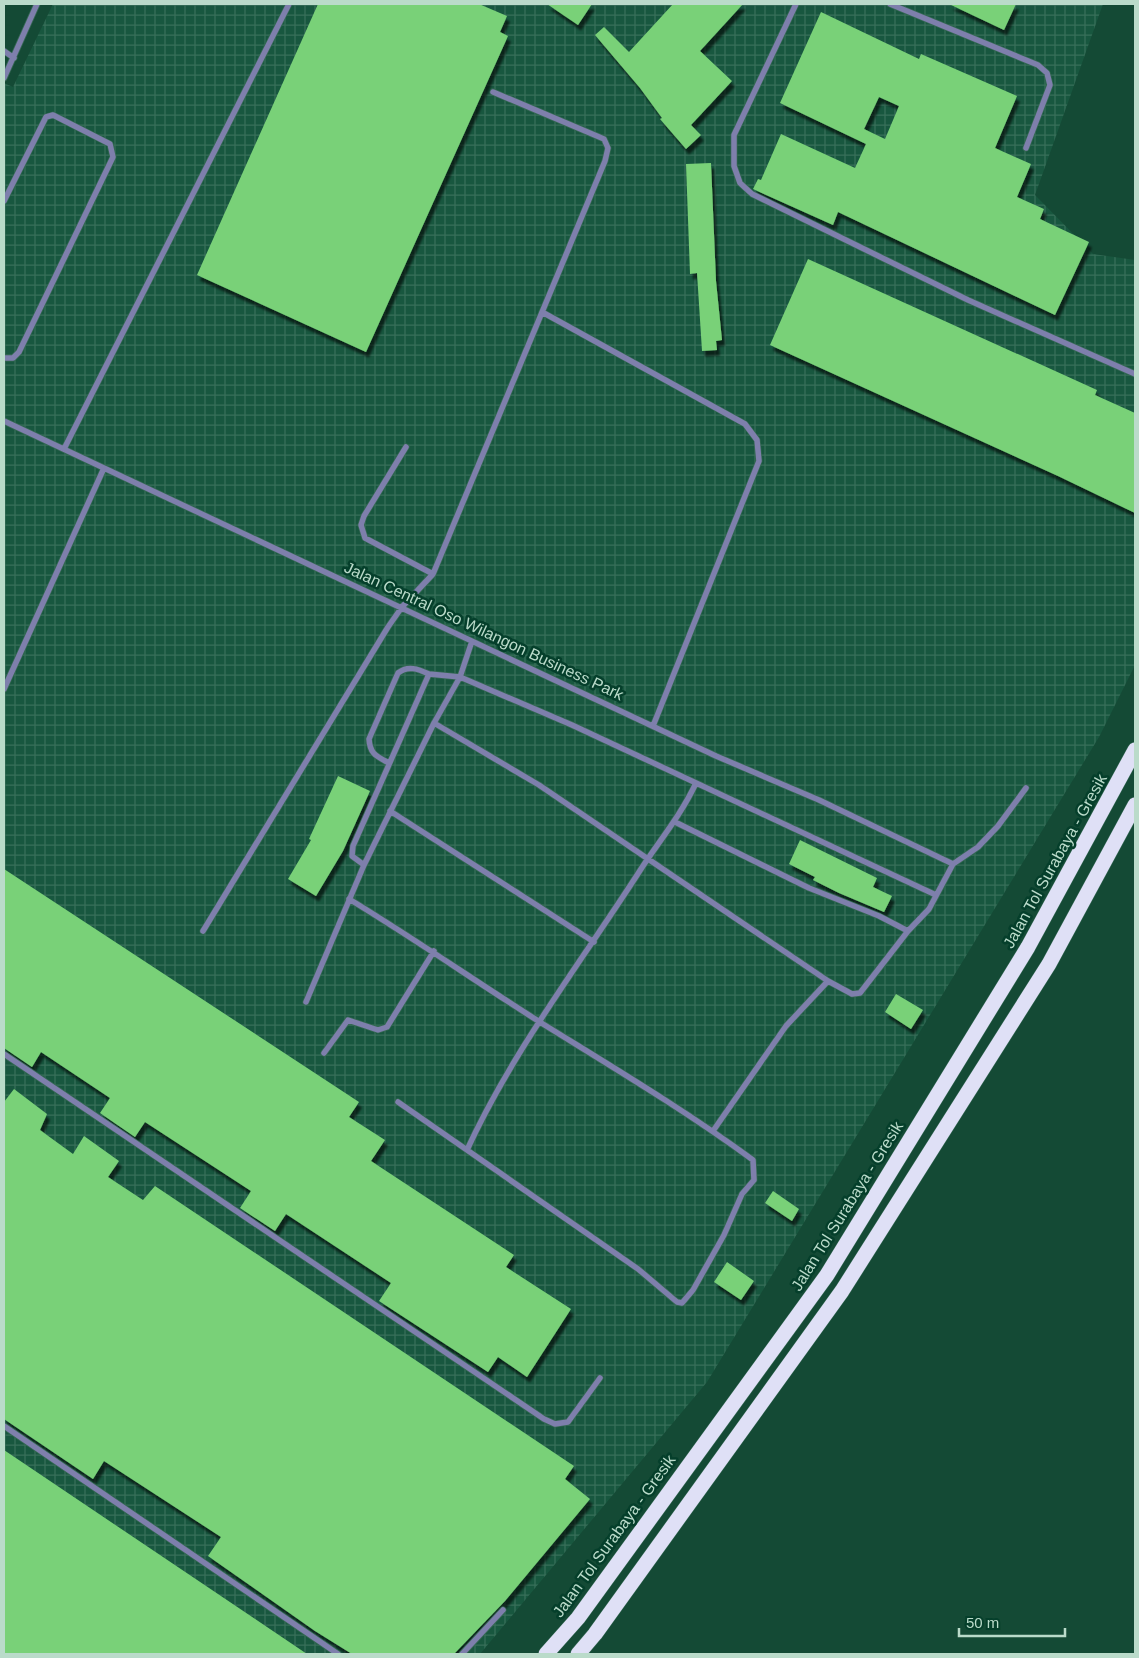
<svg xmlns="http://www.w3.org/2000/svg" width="1139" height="1658" font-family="Arial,sans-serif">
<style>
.industrial{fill:url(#industrial-grid)}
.building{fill:#79d178;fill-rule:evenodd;filter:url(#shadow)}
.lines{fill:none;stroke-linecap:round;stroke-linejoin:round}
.service-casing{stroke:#356753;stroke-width:7}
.motorway-casing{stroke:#356753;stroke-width:16}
.service{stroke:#7e7fac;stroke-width:5.5}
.motorway{stroke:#dfe0f6;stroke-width:15}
.labels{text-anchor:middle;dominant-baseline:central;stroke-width:5;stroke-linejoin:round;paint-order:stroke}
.street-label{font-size:16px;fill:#badbca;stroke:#053f2b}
</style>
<defs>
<pattern id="industrial-grid" width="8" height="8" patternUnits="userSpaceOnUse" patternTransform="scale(1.25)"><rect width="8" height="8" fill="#18573f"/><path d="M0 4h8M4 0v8" fill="none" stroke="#386f59"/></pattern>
<filter id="shadow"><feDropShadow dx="3" dy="5.5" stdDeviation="1" flood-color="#0009"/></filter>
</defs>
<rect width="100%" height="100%" fill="#144a35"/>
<path class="industrial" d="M53,4h1050l-68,191 58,59 42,6v405l-36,72 -392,645 -227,272h-476v-1571l9,4z"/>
<path class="building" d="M318,4h161l28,12 -7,16 8,4 -142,316 -169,-77z
M547,4h45l-14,21z
M673,4h70l-43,47 32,30 -41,44 10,10 -15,14 -26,-30 2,-1 -22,-30 -45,-53 9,-8 25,25z
M949,4h67l-12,26z
M821,12l98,47 2,-5 96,42 -22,52 36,16 -14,33 27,12 -4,10 49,23 -34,73 -217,-103 -5,13 -80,-36 5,-10 3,1 20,-46 74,34 11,-24 -86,-41zM879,97l20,9 -14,33 -21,-10z
M711,163l5,118 6,59 -6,1 1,9 -15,1 -5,-78 -7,1 -4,-110z
M808,259l289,131 -2,5 40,18v100l-77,-37 -288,-131z
M338,776l32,15 -27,60 -27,45 -28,-17 23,-39 -2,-1z
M800,840l77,38 -4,9 19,9 -8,16 -45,-19 -26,-13 2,-3 -26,-13z
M4,869l355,233 -10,15 36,23 -14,21 143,94 -8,12 65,42 -44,68 -29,-20 -10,15 -109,-71 12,-18 -105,-69 -11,17 -35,-23 11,-17 -106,-69 -10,15 -19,-13 -16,-11 10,-15 -69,-46 -9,15 -28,-19z
M896,994l27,16 -12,19 -26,-17z
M14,1089l33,25 -7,16 33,24 11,-18 35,25 -11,16 35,23 12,-14 419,280 -9,13 25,20 -85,102 -51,53h-102l-37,-23 -107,-75 13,-19 -117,-76 -11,18 -89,-60v-317z
M773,1191l26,18 -7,12 -27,-18z
M727,1262l27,19 -13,19 -27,-18z
M4,1450l303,204h-303z"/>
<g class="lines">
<g class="service-casing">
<path id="service" d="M796,4l-62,131v31l6,17 12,11 216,106 167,74
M890,4l148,61 9,8 3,12 -24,63
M4,51l10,7
M4,78l33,-74
M4,201l42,-84 7,-2 57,29 3,13 -94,195 -6,6h-9
M542,312l203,112 12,16 2,21 -106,265
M4,421l712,335 103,44 134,64
M406,447l-42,69 -3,9 4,13 68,36
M64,449l225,-445
M4,689l100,-221
M434,723l105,62 289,196
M389,763c-13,-7 -19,-9 -20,-24l29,-66c10,-8 20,-4 31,1
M390,811l204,131
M675,822l134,66 70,28 29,15
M364,865l-12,-9 1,-10 76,-172 31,3 112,48 364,170
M349,899c66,40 129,84 194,125 71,44 143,87 210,136l1,20 -12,14 -18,41 -31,55 -11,13 -5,-1 -39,-33 -171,-119c46,-100 115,-189 174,-281 19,-29 40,-54 55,-86
M203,931l185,-304 14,-20 31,-33 172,-413 3,-13 -4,-9 -111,-47
M306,1002l58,-137 70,-142 26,-46 12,-36
M324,1053l24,-33 30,10 9,-3 47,-76
M4,1054l540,365 11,5 13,-2 32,-44
M398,1102l69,48
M713,1131l73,-105 42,-45 24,13 8,-1 48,-62 21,-22 24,-45 25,-17 20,-21 28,-38
M4,1426l334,228
M462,1654l41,-44"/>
</g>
<g class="motorway-casing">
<path id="motorway" d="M546,1654l32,-36 249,-343 201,-328 107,-197
M578,1654l17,-20 247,-343 207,-327 86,-159"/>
</g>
<use href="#service" class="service"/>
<use href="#motorway" class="motorway"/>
</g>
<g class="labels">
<g class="street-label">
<text transform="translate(484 631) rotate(25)">Jalan Central Oso Wilangon Business Park</text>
<text transform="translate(1055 861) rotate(-61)">Jalan Tol Surabaya - Gresik</text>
<text transform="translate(847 1206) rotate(-58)">Jalan Tol Surabaya - Gresik</text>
<text transform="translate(614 1536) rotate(-54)">Jalan Tol Surabaya - Gresik</text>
</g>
</g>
<rect width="1139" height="1658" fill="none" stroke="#badbca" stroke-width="10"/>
<path d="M959 1628v8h106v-8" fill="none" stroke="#badbca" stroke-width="2.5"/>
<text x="966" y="1628" font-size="15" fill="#badbca" stroke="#053f2b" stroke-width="4" paint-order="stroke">50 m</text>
</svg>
